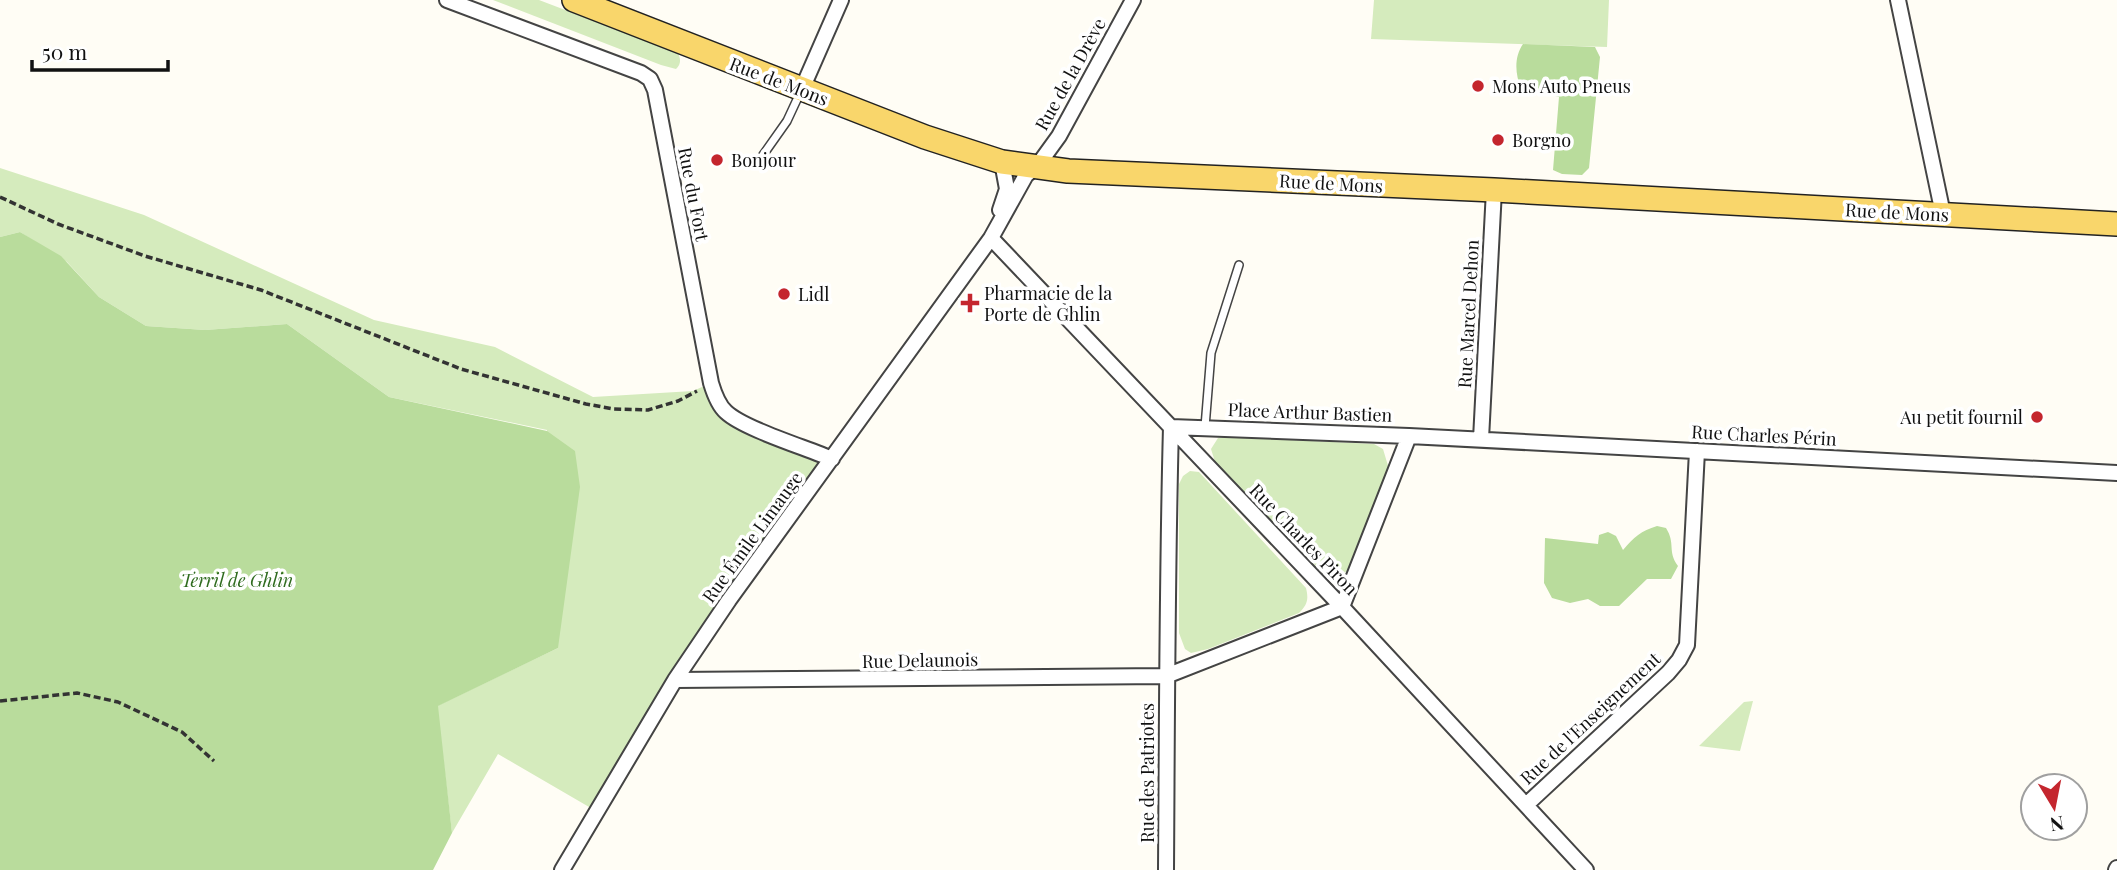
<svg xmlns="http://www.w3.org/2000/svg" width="2117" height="870" font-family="'Playfair Display',serif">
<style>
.green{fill:#d5ebbd}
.forest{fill:#b9dc9c}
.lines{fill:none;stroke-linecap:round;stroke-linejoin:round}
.lane-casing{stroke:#444;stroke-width:10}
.street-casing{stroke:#444;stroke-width:18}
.primary-casing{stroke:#222;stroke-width:26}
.path{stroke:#333;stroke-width:3.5;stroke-dasharray:7 3.5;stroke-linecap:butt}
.lane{stroke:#fff;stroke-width:7}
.street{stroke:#fff;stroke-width:14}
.primary{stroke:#f9d66b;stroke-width:23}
.poi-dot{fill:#c4262e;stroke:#fff;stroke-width:2.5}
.labels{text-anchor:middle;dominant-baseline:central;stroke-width:7;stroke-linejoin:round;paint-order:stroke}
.street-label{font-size:18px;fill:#111;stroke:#fff}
.poi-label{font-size:18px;fill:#111;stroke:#fff;text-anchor:start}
.park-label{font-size:18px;font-style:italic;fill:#2f6b1f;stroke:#fff}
</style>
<rect width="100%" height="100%" fill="#fffdf5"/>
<path class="green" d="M493,0h46l139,53c3,7 3,11 -2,16l-15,-4z
M1374,0h235l-2,47 -236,-8z
M0,168l144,47 230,105 121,27 98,50 100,-6 18,-8 14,28 107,48 -103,141 -133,211 -98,-57 -46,79 -15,-127 121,-58 -11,-218 -158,-33 -102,-73 -82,6 -59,-4 -47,-29 -32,-35 -47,-30 -20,5z
M1227,437l147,7 9,5 6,20 -41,102c-15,7 -20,4 -33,-6l-100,-103 -4,-13 7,-11z
M1190,471l9,1 107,116c3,12 1,17 -7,25l-91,36 -17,4 -6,-4 -6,-16v-149l4,-8z
M1753,701l-13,50 -41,-5 45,-44z"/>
<path class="forest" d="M1523,44l72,3 5,10 -11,111 -7,7 -20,-1 -9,-4 6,-73 -38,-9c-6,-14 -7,-31 2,-44z
M20,232l41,24 38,41 47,29 59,4 82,-6 102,73 158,34 28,20 5,36 -22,161 -120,58 14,127 -19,37h-433v-633z
M1657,526l9,2c10,16 1,23 12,38l-7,13h-24l-28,27h-19l-12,-7 -18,4 -18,-5 -8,-15 1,-45 53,6 1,-9 9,-3 8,4 7,14c11,-13 18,-19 34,-24z"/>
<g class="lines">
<g class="lane-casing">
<path id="lane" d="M763,155l24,-34 13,-28
M1205,427l6,-74 28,-88"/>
</g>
<g class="street-casing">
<path id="street" d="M447,0l194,73 9,6 5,11 56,293c3,10 7,22 15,29 18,17 81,36 106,47
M1898,0l45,214
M802,89l39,-89
M1000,210l7,-21 -5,-27
M991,238l351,369 244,263
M1409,436l708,37
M1481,439l13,-249
M675,680l491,-4 176,-69 67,-171 -238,-9c-4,148 -4,295 -5,443
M1526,805l142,-132 11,-13 8,-15 10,-194
M562,870l113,-190 54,-80 262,-362 35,-63 12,-10 21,-29 74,-136
M2116,870l1,-2"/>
</g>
<g class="primary-casing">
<path id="primary" d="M574,0l351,137 77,25 66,9 426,19 623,34"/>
</g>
<path class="path" d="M0,197l58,27 87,32 116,34 200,79 125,35 28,5 34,1 30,-9 19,-10
M0,701l77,-8 41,9 64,30 32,29"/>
<use href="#lane" class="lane"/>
<use href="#street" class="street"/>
<use href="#primary" class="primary"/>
</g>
<g class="poi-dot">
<circle cx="1478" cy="86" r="7"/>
<circle cx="1498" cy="140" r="7"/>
<circle cx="717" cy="160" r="7"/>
<circle cx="784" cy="294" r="7"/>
<path d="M966.5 292.5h7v7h7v7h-7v7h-7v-7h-7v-7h7z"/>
<circle cx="2037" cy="417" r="7"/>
</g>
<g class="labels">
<g class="street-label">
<text transform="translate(1070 74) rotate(-61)">Rue de la Drève</text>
<text transform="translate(779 81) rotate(21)">Rue de Mons</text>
<text transform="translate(1331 183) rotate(3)">Rue de Mons</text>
<text transform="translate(694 194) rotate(79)">Rue du Fort</text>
<text transform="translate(1897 212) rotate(3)">Rue de Mons</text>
<text transform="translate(1468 314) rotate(-87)">Rue Marcel Dehon</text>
<text transform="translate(1310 412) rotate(2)">Place Arthur Bastien</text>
<text transform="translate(1764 435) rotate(3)">Rue Charles Périn</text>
<text transform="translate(752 537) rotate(-54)">Rue Émile Limauge</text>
<text transform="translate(1304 539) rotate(46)">Rue Charles Piron</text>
<text transform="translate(920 660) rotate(-1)">Rue Delaunois</text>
<text transform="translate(1590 718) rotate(-43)">Rue de l'Enseignement</text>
<text transform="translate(1147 773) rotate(-90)">Rue des Patriotes</text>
</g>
<g class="poi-label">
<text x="1492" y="86">Mons Auto Pneus</text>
<text x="1512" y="140">Borgno</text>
<text x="731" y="160">Bonjour</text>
<text x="984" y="293">Pharmacie de la<tspan x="984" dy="21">Porte de Ghlin</tspan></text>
<text x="798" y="294">Lidl</text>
<text x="2023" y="417" text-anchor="end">Au petit fournil</text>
</g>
<g class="park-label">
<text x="237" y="580">Terril de Ghlin</text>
</g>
</g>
<g transform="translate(2054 807) rotate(170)"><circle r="33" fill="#ffffff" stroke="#a0a0a0" stroke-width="2"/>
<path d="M0-5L12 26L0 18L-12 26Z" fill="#c4262e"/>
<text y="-10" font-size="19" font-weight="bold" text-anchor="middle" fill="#111111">N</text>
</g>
<path d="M32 60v10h136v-10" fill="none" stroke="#111111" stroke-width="3.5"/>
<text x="42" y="60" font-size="21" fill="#111111" stroke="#ffffff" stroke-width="5" paint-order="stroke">50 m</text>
</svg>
